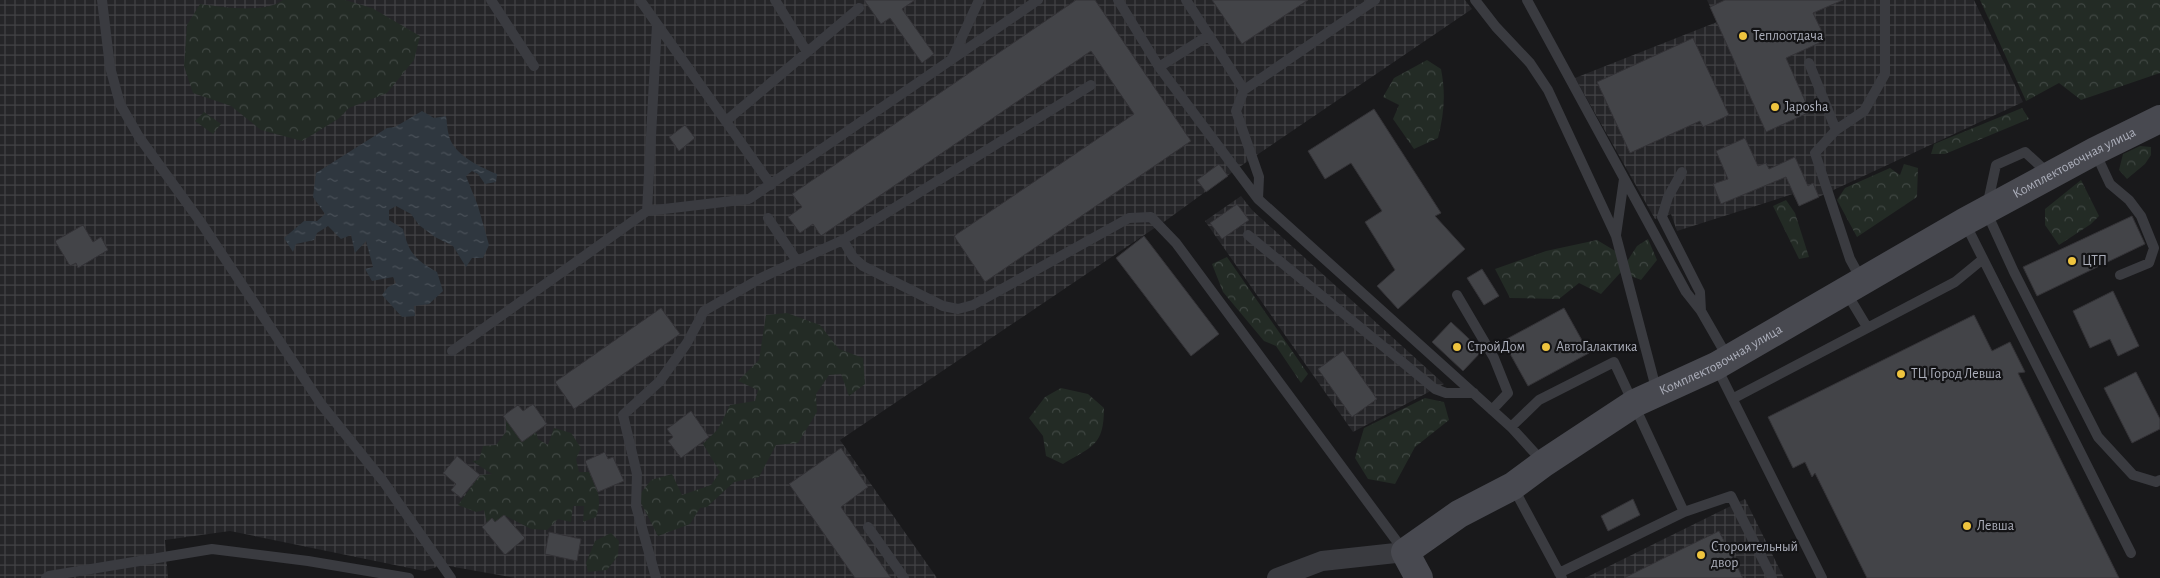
<svg xmlns="http://www.w3.org/2000/svg" width="2160" height="578" font-family="'Alegreya Sans',sans-serif">
<style>
.industrial{fill:url(#industrial-grid)}
.forest{fill:url(#forest-crowns)}
.water{fill:url(#water-ripples)}
.building{fill:#434448;stroke:#343337}
.lines{fill:none;stroke-linecap:round;stroke-linejoin:round}
.lane{stroke:#3a3b40;stroke-width:10}
.street{stroke:#3a3b40;stroke-width:20}
.secondary{stroke:#484950;stroke-width:28}
.poi-dot{fill:#efc43e;stroke:#141416;stroke-width:2}
.labels{text-anchor:middle;dominant-baseline:central;stroke-width:4.5;stroke-linejoin:round;paint-order:stroke}
.poi-label{font-size:14px;fill:#acafbb;stroke:#141416;text-anchor:start}
.street-label{font-size:14px;fill:#acafbb;stroke:#141416}
</style>
<defs>
<pattern id="industrial-grid" width="8" height="8" patternUnits="userSpaceOnUse" patternTransform="scale(1.25)"><rect width="8" height="8" fill="#252528"/><path d="M0 4h8M4 0v8" fill="none" stroke="#424245"/></pattern>
<pattern id="forest-crowns" width="20" height="18" patternUnits="userSpaceOnUse" patternTransform="scale(1.25)"><rect width="20" height="18" fill="#232b25"/><path d="M2 6a3 3 0 1 1 6 0M12 15a3 3 0 1 1 6 0" fill="none" stroke="#404743"/></pattern>
<pattern id="water-ripples" width="26" height="14" patternUnits="userSpaceOnUse" patternTransform="scale(1.25)"><rect width="26" height="14" fill="#2f373f"/><path d="M2 4q2-2 4 0t4 0M15 11q2-2 4 0t4 0" fill="none" stroke="#4a5159"/></pattern>
</defs>
<rect width="100%" height="100%" fill="#19191b"/>
<path class="industrial" d="M0,0h1465l7,9 -227,154 -77,56 -328,221 97,138h-422l-72,-13 -19,6 -194,-40 -65,9 3,38h-168z
M1707,0h267l49,102 -224,104 -6,-12 -116,37 -6,-17 -16,5 -80,-141 142,-56z
M1241,196l11,14 192,174 -91,48 -148,-211z
M1745,499l39,79h-199z"/>
<path class="forest" d="M283,0h62l27,8 48,28 -6,24 -27,33 -38,15 -11,11 -36,22 -41,-11 -30,-24 -38,-13 -9,-27 3,-41 13,-21c21,3 65,10 83,-4z
M1980,0h180v73l-79,27 -22,-17 -33,18z
M1427,60l14,9c5,25 3,45 -3,69l-24,11 -21,-30 6,-14 -16,-8 11,-19z
M2022,108l7,11 -84,35h-14l3,-10z
M204,112l17,12 -8,10 -18,-13z
M2140,146l11,1v8l-6,9 -18,15 -8,-9 4,-16z
M1904,164l14,4 -1,29 -60,40 -20,-37 8,-12 45,-20 10,7z
M2081,180l18,36 -8,8 -32,21 -14,-20v-16z
M1786,200l9,13 14,44 -10,2 -26,-53z
M1648,239l9,21 -16,20 -20,-8 -20,22 -22,-11 -20,16 -49,-1 -15,-29 51,-18 51,-11 20,12 9,11 11,-17z
M1227,257l81,117 -7,9 -25,-37 -12,-5 -41,-49 -11,-28z
M787,313l33,12 19,24 24,9 2,26 -16,12 -8,-22 -12,1 -13,19 1,18 -19,31 -22,2 -17,32 -25,5 -27,25 -7,1 -10,16 -32,12 -20,-39 13,-17 21,-6 10,21 29,-10 9,-13 -17,-28 15,-15 12,-24 25,-4 3,-11 -20,-9 21,-21 7,-45z
M1061,388l27,6 16,14c0,38 -12,38 -41,56l-17,-8 -3,-20 -14,-18 16,-21z
M1425,398l19,4 5,18 -34,27 -20,37 -27,-5 -13,-21 9,-30z
M506,420l16,22 14,-10 2,7 10,6 6,-17 17,5 10,15 -5,11 3,13h10c8,18 14,25 7,45l-13,5 1,-16h-11l-2,16 -13,-3 -11,11 -16,-1 -27,-14 -9,7 -8,1 -3,-13 -8,2 -18,-7 22,-30 12,-1 -20,-13 7,-1 4,-14 13,-1 10,-13z
M611,533l8,8 -1,15 -11,14 -19,2 -2,-9 9,-22z"/>
<path class="water" d="M422,111l12,7 12,-2c1,6 1,13 3,20 5,19 31,31 48,38l-1,8 -11,2 -7,-10 -6,-3 -6,5 12,30 11,39 -6,13h-11l-6,9 -13,-21 -18,-9 -16,-12 -8,-11 -15,-8 -7,4v10l14,9c6,25 13,31 34,43l6,19 -14,13 -15,2 1,10 -13,1 -20,-22 6,-8 8,-4 -3,-6 -21,4 -7,-12 8,-2 -7,-26 -11,12 -4,-18 -10,4 -13,-13 -11,7 -3,7 -18,4 -3,8 -9,-14 20,-17h13l8,-7 -12,-17 3,-24 71,-45 8,-1z"/>
<path class="building" d="M864,0h51l-13,9 32,45 -12,9 -32,-45 -9,6z
M1076,0h19l96,141 -206,141 -31,-46 180,-122 -43,-63 -270,185 -8,-12 -13,9 -12,-16 14,-10 -10,-13z
M1212,0h96l-66,44z
M1725,0h118l-30,13 13,27 -40,18 24,54 -44,20 -56,-125z
M1693,38l36,77 -26,12 -3,-6 -70,32 -33,-71z
M1374,109l67,104 -6,3 30,33 -67,60 -21,-23 18,-16 -30,-48 17,-11 -31,-48 -26,16 -17,-28z
M685,125l10,13 -16,13 -10,-14z
M1745,138l13,28 8,-3 3,6 26,-12 13,29 5,-3 6,14 -20,9 -13,-29 -65,27 -8,-20 15,-5 -12,-28z
M1219,164l9,12 -22,16 -9,-12z
M1237,204l12,16 -27,19 -12,-16z
M2132,216l13,28 -108,52 -14,-29z
M83,225l10,17 8,-5 7,13 -30,18 -2,-5 -6,3 -15,-25z
M1144,236l75,98 -28,22 -75,-98z
M1482,269l17,27 -15,9 -17,-27z
M2113,291l26,55 -21,10 -8,-17 -20,9 -17,-37z
M661,308l19,26 -106,75 -19,-27z
M1564,308l25,45 -61,33 -25,-45z
M1974,315l18,36 18,-9 15,30 -7,1 101,205h-252l-52,-105 -3,4 -7,-15 -12,6 -25,-51z
M1451,322l31,29 -19,20 -31,-29z
M1343,351l34,48 -25,18 -34,-48z
M2136,372l24,47v10l-28,14 -28,-55z
M533,404l14,20 -25,18 -19,-26 15,-11 5,6z
M691,411l18,26 -28,21 -13,-17 5,-4 -6,-8z
M841,448l27,39 -27,20 50,71h-36l-66,-94z
M605,452l3,7 5,-2 11,24 -26,11 -13,-31z
M457,456l23,19 -19,23 -10,-8 5,-6 -13,-11z
M1633,499l7,16 -32,16 -7,-15z
M504,515l21,23 -20,17 -23,-28 10,-9 3,4z
M1719,531l24,47h-119l64,-32z
M549,532l32,7 -4,22 -32,-7z"/>
<g class="lines">
<path class="lane" d="M102,0l8,67 10,37 19,33 63,87 119,180 62,77 68,97
M491,0l43,66
M640,0l131,185
M775,0l32,52
M1118,0l41,67 99,132 253,228 32,35
M1186,0l58,90
M1475,0l21,27 34,36 18,27 68,146 41,156
M1527,0l159,292 15,19 27,47
M952,59l27,-59
M1809,63l27,67
M1159,67l50,-32
M726,121l133,-113
M2095,152l15,32 19,16 12,16 13,32 -5,15 -29,12
M1682,172l-14,25 -6,20 38,75 1,19
M2048,173l-23,-21 -29,13 -10,46 28,61 84,165 35,38 23,7 4,-2
M1258,199l1,-22 -23,-66 8,-21 131,-90
M647,211l10,-187
M768,218l29,43 46,-21 248,-155
M1965,223l166,330
M1248,235l187,154 11,4h28
M1616,235l8,-56
M843,240l10,17 10,9 80,40 15,3 15,-4 156,-87 22,-1 25,26 228,308
M1862,281l-12,-22 -35,-106 21,-23 28,-19 21,-37v-74
M1846,292l21,35
M1457,295l37,63 14,35 -16,17
M452,351l195,-140 102,-12 289,-199
M1716,366l106,212
M1734,398l221,-116 28,-23
M1511,427l28,-27 75,-38 70,150 -125,61
M1513,487l49,91
M1684,512l47,-16 41,82
M868,527l36,51
M46,578l3,-2 163,-27 96,12 101,17
M656,578l-20,-72 1,-32 -14,-59 37,-34 27,-38 17,-32 57,-33 36,-17"/>
<path class="street" d="M1277,578l45,-17 83,-9"/>
<path class="secondary" id="s1" d="M1419,578l-14,-26 54,-38 54,-28 31,-23 91,-60 81,-37 248,-144 131,-71 65,-32"/>
</g>
<g class="poi-dot">
<circle cx="1743" cy="36" r="5"/>
<circle cx="1775" cy="107" r="5"/>
<circle cx="2072" cy="261" r="5"/>
<circle cx="1457" cy="347" r="5"/>
<circle cx="1546" cy="347" r="5"/>
<circle cx="1901" cy="374" r="5"/>
<circle cx="1967" cy="526" r="5"/>
<circle cx="1701" cy="555" r="5"/>
</g>
<g class="labels">
<g class="poi-label">
<text x="1753" y="36">Теплоотдача</text>
<text x="1785" y="107">Japosha</text>
<text x="2082" y="261">ЦТП</text>
<text x="1467" y="347">СтройДом</text>
<text x="1556" y="347">АвтоГалактика</text>
<text x="1911" y="374">ТЦ Город Левша</text>
<text x="1977" y="526">Левша</text>
<text x="1711" y="547">Стороительный<tspan x="1711" dy="16">двор</tspan></text>
</g>
<g class="street-label">
<text stroke="none"><textPath href="#s1" startOffset="805">Комплектовочная улица</textPath></text>
<text stroke="none"><textPath href="#s1" startOffset="400">Комплектовочная улица</textPath></text>
</g>
</g>
</svg>
